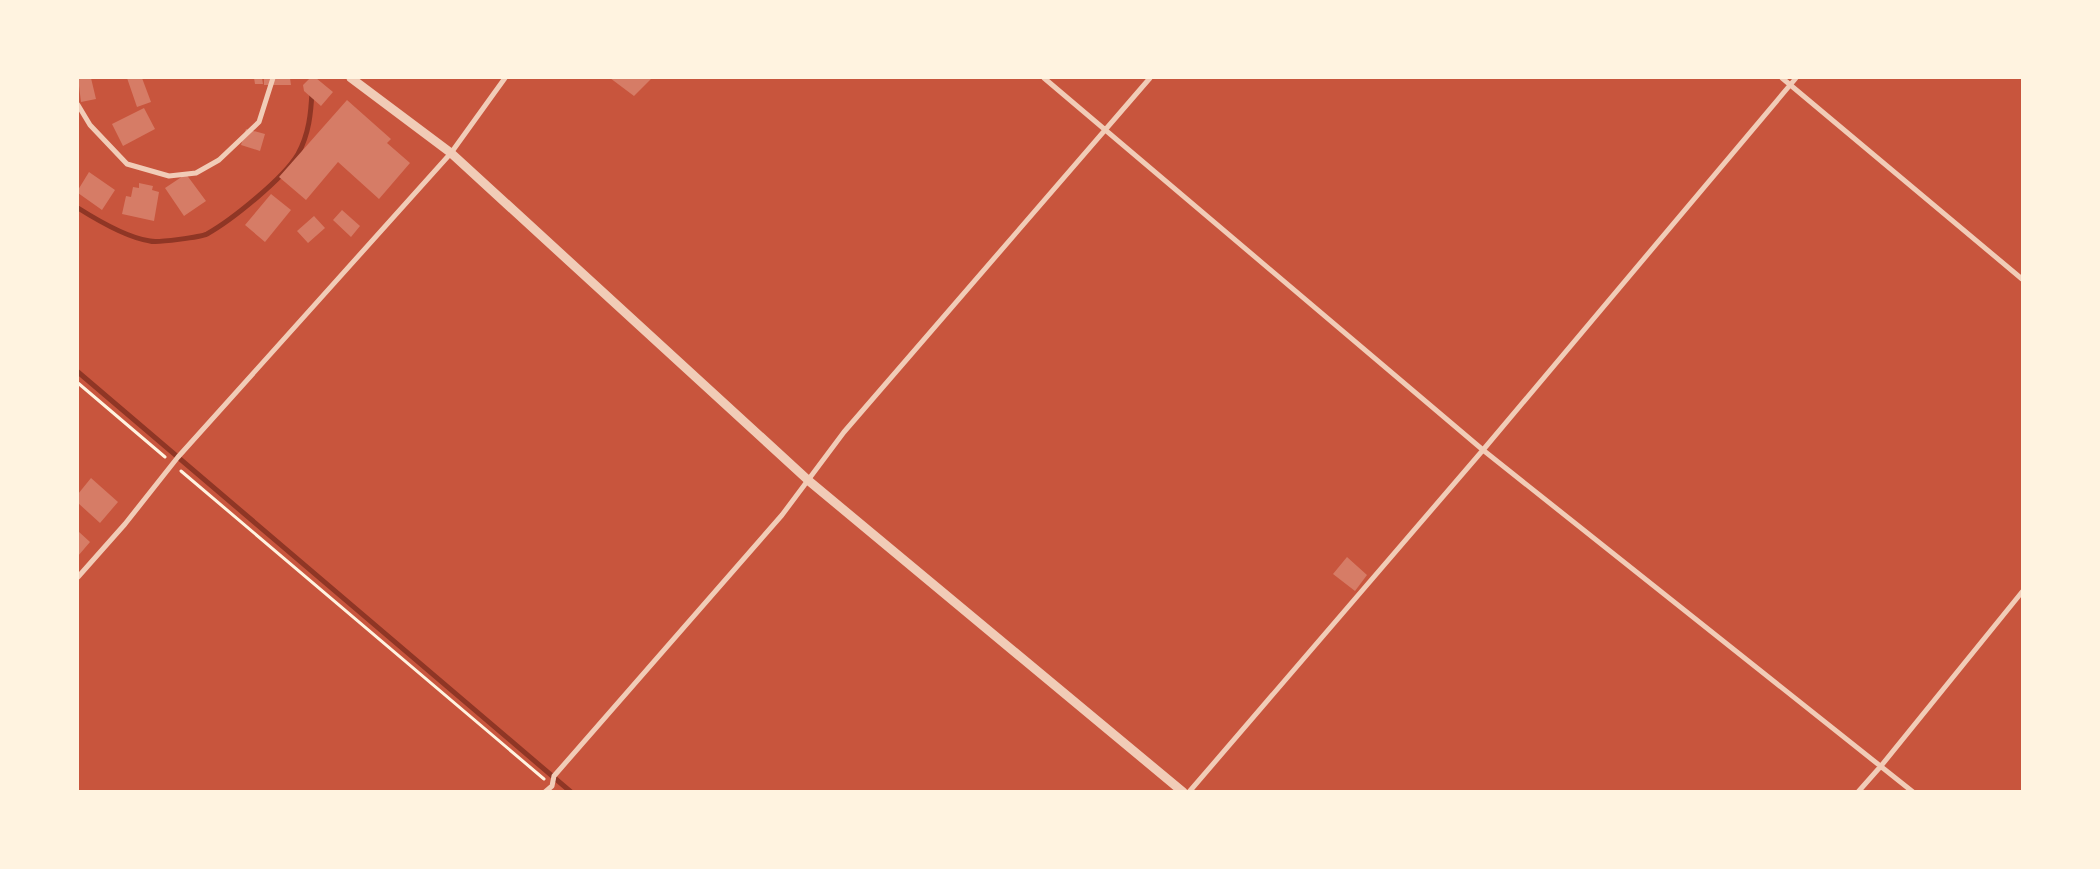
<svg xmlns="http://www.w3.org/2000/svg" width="2100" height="869" font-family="'PT Sans',sans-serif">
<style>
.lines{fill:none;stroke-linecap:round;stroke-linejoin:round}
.stream{stroke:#8f3625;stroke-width:5}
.building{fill:#d67c66}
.path{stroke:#fff3e0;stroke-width:3}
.minor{stroke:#f1ccb7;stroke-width:5}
.tertiary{stroke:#f1ccb7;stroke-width:9}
</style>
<rect width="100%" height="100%" fill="#c8553d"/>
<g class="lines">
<path class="stream" d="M78,208c19,12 50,30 72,33 7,2 51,-4 57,-7 25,-14 77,-56 91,-80 11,-20 13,-41 14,-63
M78,372l493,420"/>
</g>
<path class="building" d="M78,78h13l5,21 -15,3z
M127,78h15l9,24 -14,5z
M254,78h8l1,6h-8z
M264,78h26l1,7h-27z
M310,78h6l17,14 -12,14 -17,-15 -1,-6z
M610,78h42l-18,18z
M347,100l44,39 -4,4 23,20 -31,36 -41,-37 -32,38 -27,-23z
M144,108l11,21 -32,17 -11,-22z
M246,129l19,5 -5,17 -19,-6z
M89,172l26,18 -13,20 -24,-17v-3z
M186,174l20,27 -22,15 -19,-28z
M139,183l14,3 -1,4 7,2 -5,29 -32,-7 4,-18 5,1 2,-10 6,1z
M271,194l20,16 -26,32 -20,-17z
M342,210l18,16 -9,11 -18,-17z
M314,216l11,12 -17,15 -11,-12z
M91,478l27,24 -18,21 -22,-20v-9z
M78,531l12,11 -12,14z
M1347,557l20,18 -12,16 -22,-17z"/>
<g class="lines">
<path class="path" d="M78,383l87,74
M181,471l363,308"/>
<path class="minor" d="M1044,78l439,372 430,342
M1782,78l240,201
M78,105l12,20 37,39 42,12 27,-3 23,-13 40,-38 14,-44
M78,577l47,-53 53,-67 273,-304 54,-75
M545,792l7,-6 2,-10 228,-261 62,-83 306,-354
M1189,792l294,-342 313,-372
M1858,792l23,-26 141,-174"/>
<path class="tertiary" d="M351,78l100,75 358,328 374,311"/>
</g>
<rect width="2100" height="869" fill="none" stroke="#fff3e0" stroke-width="158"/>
</svg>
